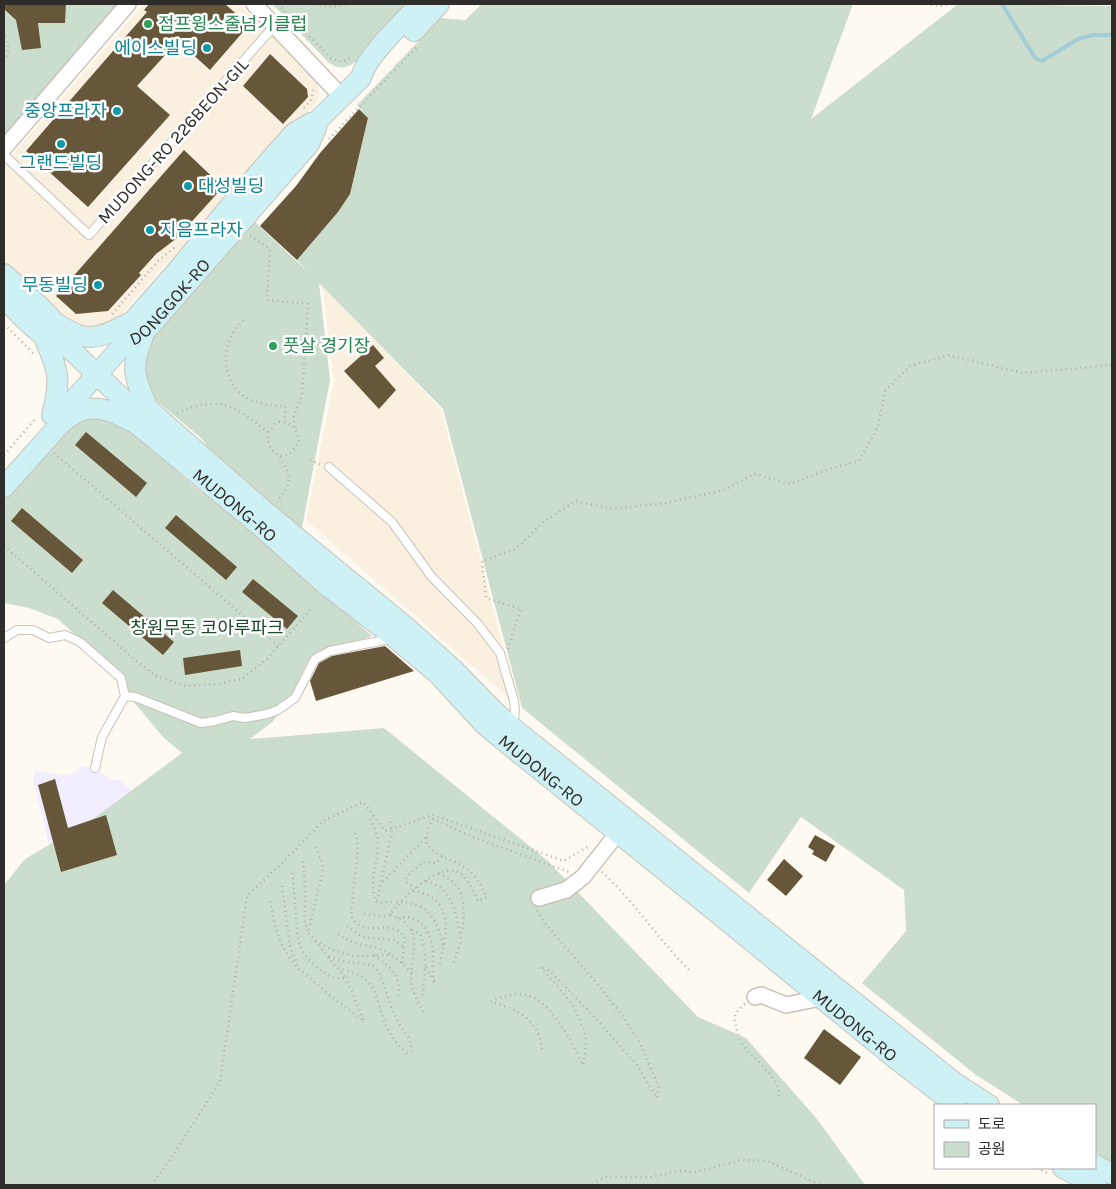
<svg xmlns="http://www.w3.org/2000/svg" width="1116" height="1189" font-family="Karla,'Noto Sans KR',sans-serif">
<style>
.built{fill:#faf0e0}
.industrial{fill:#f2edff}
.green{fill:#cbdece}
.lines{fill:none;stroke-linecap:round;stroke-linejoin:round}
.stream{stroke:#a2cdd6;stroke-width:4}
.building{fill:#66563a}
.service-casing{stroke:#c8c2ba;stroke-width:10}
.minor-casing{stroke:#c8c2ba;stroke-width:18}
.secondary-casing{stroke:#c8c2ba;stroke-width:22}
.path{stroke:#b1aea7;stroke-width:2.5;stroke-dasharray:1 4;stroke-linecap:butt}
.service{stroke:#fff;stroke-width:8}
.minor{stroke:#fff;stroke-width:15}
.secondary{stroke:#cef1f6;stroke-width:20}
.leisure-dot{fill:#2e9e5b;stroke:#fff;stroke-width:2}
.culture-dot{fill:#0f9aa8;stroke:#fff;stroke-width:2}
.labels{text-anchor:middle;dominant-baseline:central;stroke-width:5;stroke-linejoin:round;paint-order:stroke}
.leisure-label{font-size:18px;fill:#27864d;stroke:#fff;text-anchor:start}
.culture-label{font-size:18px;fill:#0d838f;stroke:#fff;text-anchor:end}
.street-label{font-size:18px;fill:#2f2d2a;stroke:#fff}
.park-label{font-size:18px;fill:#1e4c2a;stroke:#fff}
</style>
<rect width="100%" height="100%" fill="#fefaf2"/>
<path class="built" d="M144,4h94l74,68 6,13 1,12 -8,12 -126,140 -19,14 -43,50 -14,13 -17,6 -28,-13 -60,-57v-98z
M322,285l119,124 78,298 -213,-187 28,-139z"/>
<path class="industrial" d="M83,766l12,2 16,12h9l16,14 -79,83 -24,-96 3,-10 28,5 6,-1z"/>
<path class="green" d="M4,4h118l-118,133z
M272,4h137l-51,56c-12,9 -17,10 -29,3z
M482,4h371l-42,115 147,-115 154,2v1158l-17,-12v-47h-72l-47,-30 -114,-92 44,-52 -2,-41 -103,-73 -52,76 -227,-185 -79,-299 -124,-126 11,97 -29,153 -82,-71 -18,-24 -58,-48 1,-42 111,-126 52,49 -10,-11 41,-48 12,-18 18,-76 -11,-13 84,-87 24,2z
M85,415l36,8 79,68 24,12 148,133 -59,20 -7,9 -18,38 -16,19 -22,17 134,-11 164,133 150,156 48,21 71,81 48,66h-861v-300l21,-26 68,-40 89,-66 -18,-15 -78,-93 -28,-26 -29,-11 -25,-5v-106l47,-55z"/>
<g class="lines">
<path class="stream" d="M1002,4l33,54 7,3 36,-22 15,-4h19"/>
</g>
<path class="building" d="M4,4h62l-1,19h-27l3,25 -19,2 -6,-30 -12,-11z
M149,4h76l24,21 -39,45 -32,-29 -41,45 33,29 -82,92 -62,-56 121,-139 -3,-2z
M270,54l37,35 1,8 -25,27 -40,-38z
M359,109l9,9 -18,76 -12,18 -41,48 -37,-34 36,-40 24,-33z
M184,150l39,37 -46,51 -21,16 -17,19 2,2 -33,36 -32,3 -20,-18z
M373,345l11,13 -9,8 21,24 -17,19 -35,-38z
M86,432l61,51 -11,14 -61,-52z
M22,508l61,52 -11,13 -61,-52z
M176,515l61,52 -11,13 -61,-52z
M253,579l45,37 -11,13 -45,-37z
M113,590l61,52 -11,13 -61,-52z
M385,646l29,25 -98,30 -6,-20 9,-18 13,-7z
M240,650l2,16 -57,9 -2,-17z
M55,779l13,49 38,-13 11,40 -56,17 -23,-87z
M815,835l20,11 -9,16 -14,-8 2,-3 -6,-4z
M784,859l19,17 -17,20 -19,-16z
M824,1029l37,28 -21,28 -36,-27z"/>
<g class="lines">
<g class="service-casing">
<path id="service" d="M4,155l85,80 186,-210
M329,467l63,55 39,54 47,48 22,29 14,48 1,9 -2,16
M4,638l13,-8h16l16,8 16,-3 15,7 41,36 4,18 10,1 66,26 14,-2 18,-5 12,2 22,-4 11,-4 17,-12 20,-39 15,-8 54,-11 7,-3
M95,768l7,-31 23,-41"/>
</g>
<g class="minor-casing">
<path id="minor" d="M254,4l88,93
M4,148l124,-144
M539,898l27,-8 17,-13 34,-43
M755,997l6,-2 25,10 35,-7"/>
</g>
<g class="secondary-casing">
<g id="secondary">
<path d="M414,31l25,-27"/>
<path d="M4,274c17,17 60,49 63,72"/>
<path d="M4,298c16,16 40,45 63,48l59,56 22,7 120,105 138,113 48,43 41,42 18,16 442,355 34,22"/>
<path d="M57,324c6,3 13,8 21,11 19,7 39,-6 55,-14"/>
<path d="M145,331c-15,38 -12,42 3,78"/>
<path d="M44,337c14,33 18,41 8,78"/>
<path d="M126,342l3,-13 4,-8 49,-56 54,-66 58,-66 17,-10 5,-1 45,-44c4,-21 44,-57 59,-74"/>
<path id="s1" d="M126,342l12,-5 13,-12 158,-181 7,-16v-6"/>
<path id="s2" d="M126,402l2,8 9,14 121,100 66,59 69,53 45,38 46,50 24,20 213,172 175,143 60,46"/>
<path d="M62,422c6,-4 14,-10 21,-12 19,-6 38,6 54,14"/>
<path d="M4,487l58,-65 8,-18 56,-62"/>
<path d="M1095,1165l17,9"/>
<path d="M1063,1168l33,17"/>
</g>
</g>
<path class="path" d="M278,4l53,54 12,4 9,-5
M315,4c11,3 21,4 32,0
M926,4l15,2 10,-2
M4,61c5,-9 6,-15 1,-25
M304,108l7,-8 2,-10
M329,139l88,-92
M250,236l16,10 4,4 -3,50 41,4 -6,91 -9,23 3,11
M112,314l47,-54 16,-13
M243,320c-11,12 -18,25 -17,41 1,35 29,45 59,45v16
M4,324l29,29
M177,413c44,-19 57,-7 91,19 -1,11 2,20 12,24 2,6 5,10 7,15 5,12 -3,22 -10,31
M268,432l7,-8 4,-2c13,0 19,8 20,20 -4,8 -9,14 -19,14
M54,453l224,193
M4,455l32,-37
M310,460l10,4
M4,546l129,112 23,18 30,10 31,-2 25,-5 25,-20 43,-49
M509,649l-1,-2 13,-38 -35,-11 -4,-37 34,-12 27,-27 33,-21 37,8 53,-6 58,-13 30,-16 36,10 39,-15 30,-8 19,-34 7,-36 25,-25 39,-11 73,18 90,-8
M370,819c4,8 8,17 8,26 -1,20 -10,38 -1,58 43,-4 57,3 67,45
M355,833l3,13 -7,70c17,26 39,-1 54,22l-3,26
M315,847l6,11 2,12 -15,63c12,14 37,24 56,23 9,0 18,-3 27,0 8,2 15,12 21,17
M303,861l3,39 -2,18 3,13
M602,872c32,29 56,67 87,98
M292,873c4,23 3,48 7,70 3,13 23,31 36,35 3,1 7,0 11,0l-31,-37
M439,873c5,3 12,6 16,11 16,17 6,61 -2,81
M426,881c26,7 29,29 34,53
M383,882l43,-45
M282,886l8,60 9,23 34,29 31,23 -18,-43
M416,888l-10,-6v-5l17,-15 13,1 6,-6
M413,891c43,7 34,43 26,76
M270,901c6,29 7,42 26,65
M377,901l15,-70 -2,-11
M537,911l7,11 56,65 22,28 19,30 18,43 -2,10 -20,-33 -49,-55 -38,-39 -10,-4c20,21 46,49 46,79 0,6 -2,13 -3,19 -14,-26 -35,-78 -73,-70 -6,1 -13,4 -19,7 27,7 49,18 51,49
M364,914l14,2 12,-1
M398,918c22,-5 34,15 35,35 0,9 -1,18 1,28l-9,-15
M347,926l15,11 32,3 10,7
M412,930l8,4c8,19 5,42 2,63
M338,934c17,14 35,8 54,21
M374,955c16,13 28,18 24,41
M329,957l17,5 16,1 11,3 7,8 13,38 7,13 10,15 2,11 -5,2c-12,-10 -19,-21 -24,-36 -5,-12 -6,-27 -16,-36 -7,-7 -19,-10 -29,-13
M745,1004l-7,6 -4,8c2,7 3,14 5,20 9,20 41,35 40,59
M423,1012c-5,-11 -12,-21 -12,-34 1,-27 14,-52 -21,-63 10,-15 45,-49 65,-44 12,3 18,20 23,30l9,-4c-6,-11 -11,-22 -21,-29 -16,-11 -29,-9 -40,-26l2,-13 5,-10 40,18 96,35
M1037,1168l12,6
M151,1185l19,-25 50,-78 27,-186 35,-33 41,-42 40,-19 22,29 48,-16 131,46 25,-15
M593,1185l3,-3 10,-5h45l26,-6 19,1 46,-12 25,1 54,24
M955,1185h7"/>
<use href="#service" class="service"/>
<use href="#minor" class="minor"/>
<use href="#secondary" class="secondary"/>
</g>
<g class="leisure-dot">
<circle cx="148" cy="24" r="5"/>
<circle cx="273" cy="346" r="5"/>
</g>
<g class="culture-dot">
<circle cx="207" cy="48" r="5"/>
<circle cx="117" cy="111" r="5"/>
<circle cx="61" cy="144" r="5"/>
<circle cx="188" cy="186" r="5"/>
<circle cx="150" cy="230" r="5"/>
<circle cx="98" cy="285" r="5"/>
</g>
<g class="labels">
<g class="leisure-label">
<text x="158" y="24">점프윙스줄넘기클럽</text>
<text x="283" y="346">풋살 경기장</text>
</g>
<g class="culture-label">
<text x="197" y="48">에이스빌딩</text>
<text x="107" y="111">중앙프라자</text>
<text x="61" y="163" text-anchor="middle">그랜드빌딩</text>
<text x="198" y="186" text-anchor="start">대성빌딩</text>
<text x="160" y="230" text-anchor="start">지음프라자</text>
<text x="88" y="285">무동빌딩</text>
</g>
<g class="street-label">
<text transform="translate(173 141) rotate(-48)">MUDONG-RO 226BEON-GIL</text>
<text stroke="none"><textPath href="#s1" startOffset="60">DONGGOK-RO</textPath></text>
<text stroke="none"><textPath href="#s2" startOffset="152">MUDONG-RO</textPath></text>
<text stroke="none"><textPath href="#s2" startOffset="558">MUDONG-RO</textPath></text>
<text stroke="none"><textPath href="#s2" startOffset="962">MUDONG-RO</textPath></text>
</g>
<g class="park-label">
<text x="207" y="628">창원무동 코아루파크</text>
</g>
</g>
<rect width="1116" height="1189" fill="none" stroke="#2f2d2a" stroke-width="10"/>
<rect x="934" y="1104" width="162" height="65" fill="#ffffff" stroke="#acabaa"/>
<rect x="944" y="1120" width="25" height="8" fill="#cef1f6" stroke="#acabaa"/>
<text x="978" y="1129" font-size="15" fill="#2f2d2a">도로</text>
<rect x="944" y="1142" width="25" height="15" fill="#cbdece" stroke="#acabaa"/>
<text x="978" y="1154" font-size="15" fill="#2f2d2a">공원</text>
</svg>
